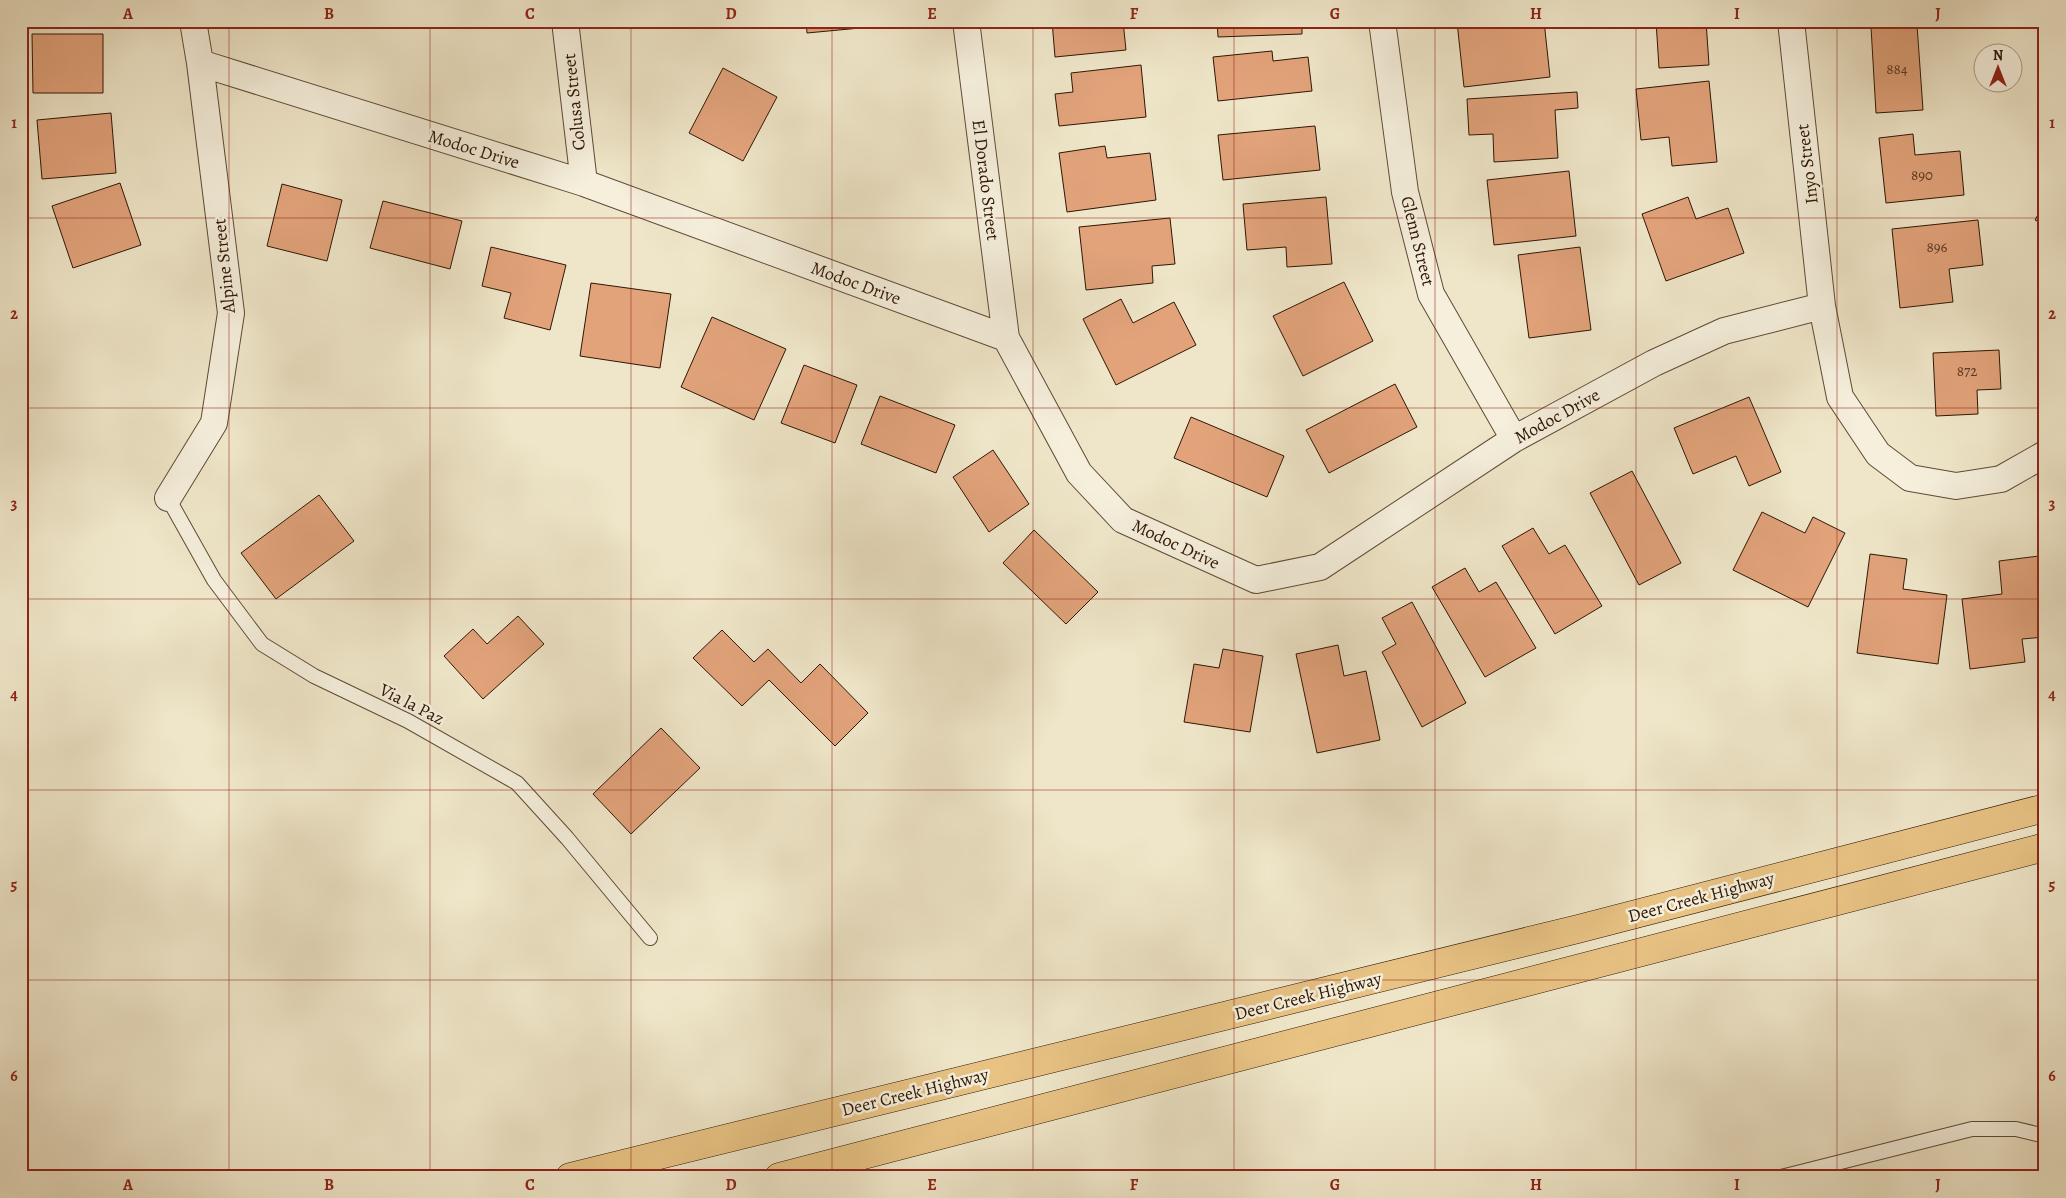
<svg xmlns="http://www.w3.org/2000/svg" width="2066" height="1198" font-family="Alegreya,serif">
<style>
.building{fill:#e2a37b;stroke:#2e1605}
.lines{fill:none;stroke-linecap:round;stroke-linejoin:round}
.lane-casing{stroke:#5e4a36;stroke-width:16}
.street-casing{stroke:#5e4a36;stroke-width:28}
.primary-casing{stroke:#2e1605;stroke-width:29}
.lane{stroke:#f5efdc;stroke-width:14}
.street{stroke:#f5efdc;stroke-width:26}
.primary{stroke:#e8c384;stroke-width:28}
.grid{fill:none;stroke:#8f2418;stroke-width:1;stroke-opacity:0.55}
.labels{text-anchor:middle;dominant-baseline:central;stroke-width:5;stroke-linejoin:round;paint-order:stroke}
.number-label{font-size:15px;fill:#5b3922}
.street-label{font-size:18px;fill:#2e1605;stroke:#f5efdc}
.neatline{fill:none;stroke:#8f2418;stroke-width:2}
.grid-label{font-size:16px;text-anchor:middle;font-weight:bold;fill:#8f2418}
</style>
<rect width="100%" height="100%" fill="#efe6c9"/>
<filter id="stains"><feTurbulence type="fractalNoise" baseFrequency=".004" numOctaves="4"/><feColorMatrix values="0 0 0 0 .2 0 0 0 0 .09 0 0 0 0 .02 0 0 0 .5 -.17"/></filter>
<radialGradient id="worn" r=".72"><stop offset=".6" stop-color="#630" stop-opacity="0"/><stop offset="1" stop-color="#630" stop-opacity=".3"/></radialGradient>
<path class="building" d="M806,21h86v4l-85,8z
M1052,21h71l3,29 -71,7z
M1217,21h85v13l-84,3z
M1544,21l6,56 -86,10 -7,-65z
M1656,21h50l3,44 -50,3z
M1917,25l6,85 -47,3 -5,-86z
M32,34h71v59h-70z
M1272,51l1,10 35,-4 4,34 -94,10 -5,-44z
M1141,65l5,52 -87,9 -4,-32 18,-2 -2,-19z
M723,68l54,29 -34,64 -54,-28z
M1709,81l8,81 -45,4 -3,-29 -28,3 -5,-51z
M1577,92l1,16 -23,2 3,48 -64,4 -1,-28 -24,1 -2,-36z
M111,113l5,60 -74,6 -5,-59z
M1315,126l5,44 -97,10 -5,-45z
M1913,134l2,21 45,-4 4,44 -78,8 -7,-65z
M1105,146l2,12 43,-5 6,47 -89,12 -8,-59z
M1569,171l7,65 -82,9 -7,-65z
M120,183l21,62 -68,23 -21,-62z
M282,184l60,16 -15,61 -60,-15z
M1326,197l6,67 -45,3 -1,-20 -39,3 -4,-46z
M1688,197l8,22 32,-11 16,45 -78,28 -24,-67z
M383,201l79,20 -12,48 -80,-21z
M2045,202v23l-10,-5z
M1170,218l5,46 -23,2 1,17 -67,7 -7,-63z
M1978,220l5,45 -34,4 4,33 -53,6 -8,-79z
M491,247l75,18 -16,65 -46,-12 7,-25 -29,-7z
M1580,247l11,83 -62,8 -11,-83z
M1344,282l29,59 -70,35 -30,-60z
M591,283l80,11 -11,74 -80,-12z
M1121,299l12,24 41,-21 22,43 -80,40 -33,-66z
M712,317l74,32 -32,71 -73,-33z
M1999,350l2,39 -24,1 1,24 -42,2 -3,-63z
M804,365l53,20 -22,58 -54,-20z
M1395,384l22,43 -88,46 -23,-43z
M880,396l75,29 -19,48 -75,-29z
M1749,397l32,75 -32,14 -13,-30 -43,18 -19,-46z
M1191,417l93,39 -17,41 -93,-39z
M993,450l36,54 -40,28 -36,-55z
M1632,471l49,92 -42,22 -49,-92z
M319,495l35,46 -78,58 -35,-46z
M1762,512l43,21 8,-16 32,16 -37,74 -75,-37z
M1533,528l16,26 16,-9 37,61 -47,28 -53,-88z
M1034,530l64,62 -32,32 -63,-61z
M1870,554l37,5 -4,30 44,6 -9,69 -81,-11z
M2039,556l6,53v28l-23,2 3,23 -55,7 -8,-70 40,-5 -3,-33z
M1465,568l14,24 17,-10 40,66 -51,29 -53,-90z
M1412,602l54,101 -44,24 -40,-75 14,-8 -14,-26z
M518,616l26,28 -61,55 -39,-43 29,-27 14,15z
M722,630l32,32 14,-13 33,34 19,-19 48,49 -33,33 -66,-66 -27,26 -49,-48z
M1338,645l6,31 22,-5 14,69 -63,13 -21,-99z
M1223,649l40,7 -13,76 -66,-10 10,-58 25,4z
M661,728l39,40 -69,66 -38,-40z"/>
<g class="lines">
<g class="lane-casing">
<path id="lane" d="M168,498l46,82 48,64 52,32 94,45 109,62 50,55 83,100
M1781,1177l191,-48h44l29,7"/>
</g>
<g class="street-casing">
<path id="street" d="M565,21l19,162
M966,21l40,317
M1382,21l23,171 26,102 83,145
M1791,21l31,285 18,91 38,57 32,24 46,8 45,-7 44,-25
M200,63l384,120 422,155 73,135 44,47 133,60 64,-13 194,-128 140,-76 70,-32 98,-25
M168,498l46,-75 17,-110 -31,-250 -7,-42"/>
</g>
<g class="primary-casing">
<path id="primary" d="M570,1177l1008,-248 467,-121
M779,1177l1266,-330"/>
</g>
<use href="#lane" class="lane"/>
<use href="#street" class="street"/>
<use href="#primary" class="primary"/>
</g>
<path class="grid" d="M229,21v1156M430,21v1156M631,21v1156M832,21v1156M1033,21v1156M1234,21v1156M1435,21v1156M1636,21v1156M1837,21v1156M21,218h2024M21,408h2024M21,599h2024M21,790h2024M21,980h2024"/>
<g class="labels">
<g class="number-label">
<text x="1897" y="69">884</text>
<text x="1922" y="175">890</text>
<text x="1937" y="247">896</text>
<text x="1967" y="371">872</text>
</g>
<g class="street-label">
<text transform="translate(574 102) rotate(-96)">Colusa Street</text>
<text transform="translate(474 149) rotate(17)">Modoc Drive</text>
<text transform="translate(1807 164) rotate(-97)">Inyo Street</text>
<text transform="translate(986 180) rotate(83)">El Dorado Street</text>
<text transform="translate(1418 241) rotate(76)">Glenn Street</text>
<text transform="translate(224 266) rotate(-96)">Alpine Street</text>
<text transform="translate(856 283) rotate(20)">Modoc Drive</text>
<text transform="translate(1557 416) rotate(-29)">Modoc Drive</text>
<text transform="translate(1176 544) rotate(25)">Modoc Drive</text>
<text transform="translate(412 704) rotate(27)">Via la Paz</text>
<text transform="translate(1701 897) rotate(-15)">Deer Creek Highway</text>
<text transform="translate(1308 996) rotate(-14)">Deer Creek Highway</text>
<text transform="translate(915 1092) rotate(-14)">Deer Creek Highway</text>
</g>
</g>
<rect width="2066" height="1198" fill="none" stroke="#efe6c9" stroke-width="55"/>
<g transform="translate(1998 68)"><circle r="24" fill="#f5efdc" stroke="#a59886"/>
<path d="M0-4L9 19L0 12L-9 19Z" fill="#8f2418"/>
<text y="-8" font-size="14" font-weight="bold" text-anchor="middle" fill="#2e1605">N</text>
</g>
<rect x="28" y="28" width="2010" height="1142" class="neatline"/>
<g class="grid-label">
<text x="128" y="19">A</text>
<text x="329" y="19">B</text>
<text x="530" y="19">C</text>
<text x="731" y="19">D</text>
<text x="932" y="19">E</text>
<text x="1134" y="19">F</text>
<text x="1335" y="19">G</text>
<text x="1536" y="19">H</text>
<text x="1737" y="19">I</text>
<text x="1938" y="19">J</text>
<text x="14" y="128">1</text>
<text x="2052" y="128">1</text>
<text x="14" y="319">2</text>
<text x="2052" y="319">2</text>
<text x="14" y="509">3</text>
<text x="2052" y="509">3</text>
<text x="14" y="700">4</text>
<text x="2052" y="700">4</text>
<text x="14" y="890">5</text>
<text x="2052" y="890">5</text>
<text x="14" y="1081">6</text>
<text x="2052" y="1081">6</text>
<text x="128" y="1190">A</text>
<text x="329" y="1190">B</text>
<text x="530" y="1190">C</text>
<text x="731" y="1190">D</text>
<text x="932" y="1190">E</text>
<text x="1134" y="1190">F</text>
<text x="1335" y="1190">G</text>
<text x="1536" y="1190">H</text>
<text x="1737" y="1190">I</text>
<text x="1938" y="1190">J</text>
</g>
<rect width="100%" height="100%" filter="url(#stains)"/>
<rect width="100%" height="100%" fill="url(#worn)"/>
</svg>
